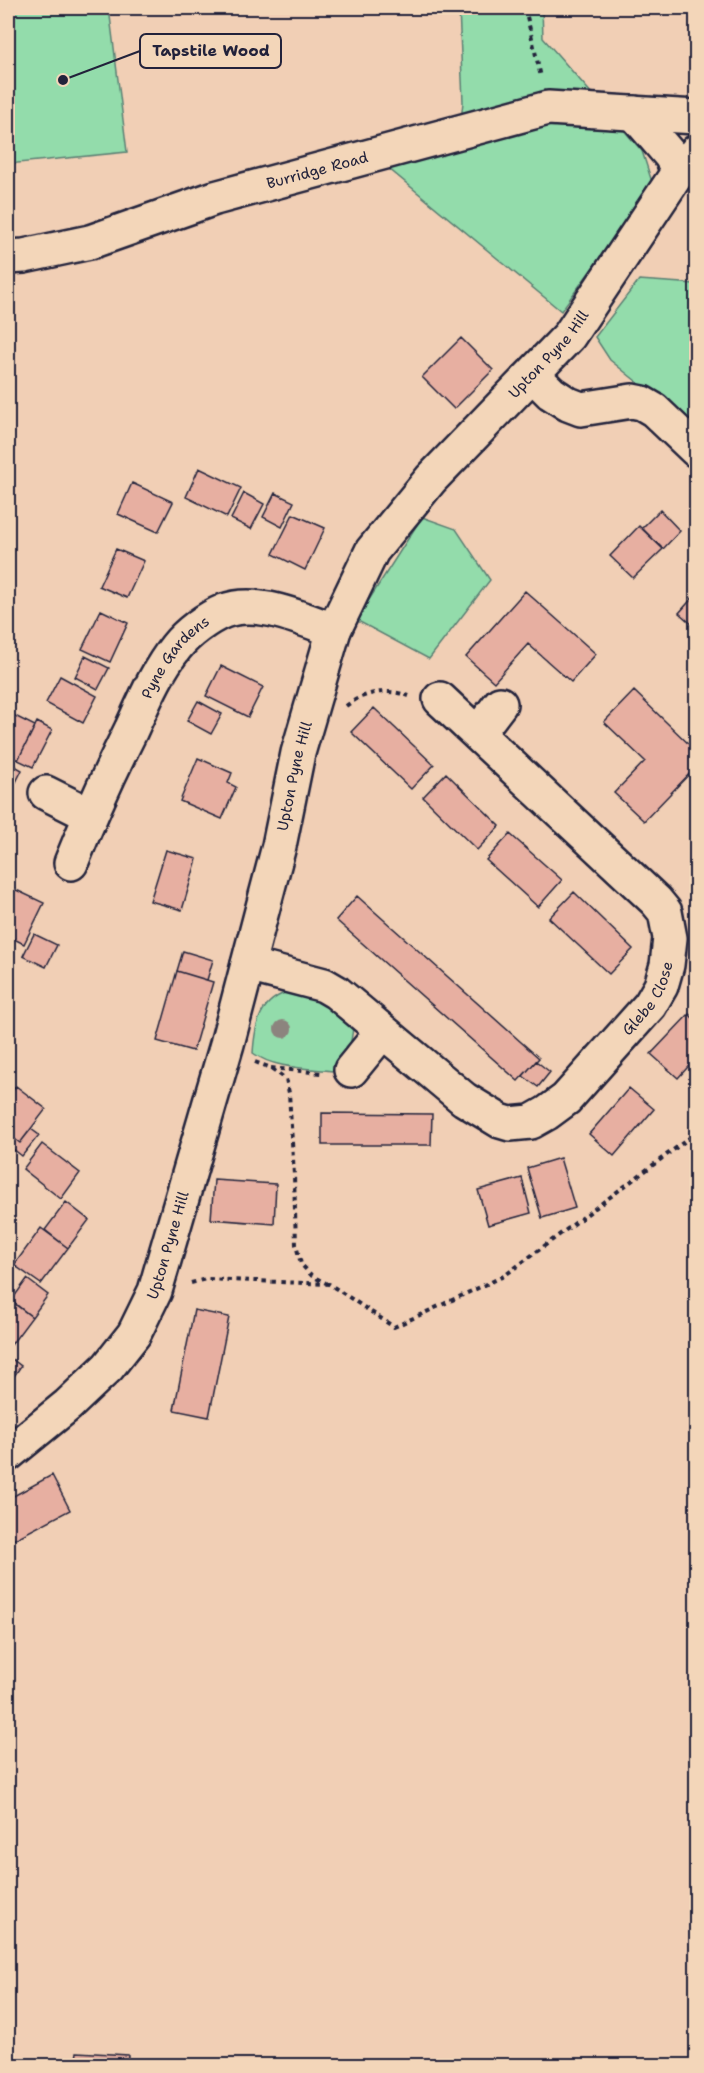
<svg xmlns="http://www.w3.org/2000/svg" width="704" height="2073" font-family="'Shantell Sans',sans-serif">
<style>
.green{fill:#93dcab;stroke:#5a7f73;stroke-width:1.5}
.building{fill:#e7afa1;stroke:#22223b;stroke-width:1.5}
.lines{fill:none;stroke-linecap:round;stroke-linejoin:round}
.street-casing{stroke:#22223b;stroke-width:38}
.path{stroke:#22223b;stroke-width:4;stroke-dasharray:4.5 4.5;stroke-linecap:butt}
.street{stroke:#f3d6b9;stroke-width:33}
.tree{fill:#8c847e}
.labels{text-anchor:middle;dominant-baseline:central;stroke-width:4.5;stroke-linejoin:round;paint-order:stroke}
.street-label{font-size:15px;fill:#22223b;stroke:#f3d6b9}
.leader{fill:none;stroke:#22223b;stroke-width:2}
.callout-dot{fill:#22223b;stroke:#f3d6b9;stroke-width:2}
.callout{fill:#f3d6b9;stroke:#22223b;stroke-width:2}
.callout-label{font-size:16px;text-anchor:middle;font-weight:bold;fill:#22223b}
</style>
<rect width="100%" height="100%" fill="#f1cfb5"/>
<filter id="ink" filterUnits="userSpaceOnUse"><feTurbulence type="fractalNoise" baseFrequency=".0167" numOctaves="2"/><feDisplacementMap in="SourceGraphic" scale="12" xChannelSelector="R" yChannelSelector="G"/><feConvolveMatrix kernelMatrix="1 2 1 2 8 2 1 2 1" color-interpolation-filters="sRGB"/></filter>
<g filter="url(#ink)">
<path class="green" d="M8,8h101l18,144 -119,12z
M459,8h83l1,30 99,113 11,34 -92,126 -173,-143 70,-20 5,-46z
M639,280l57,4v150l-34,-32 -52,-42 -15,-23z
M422,517l34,12 34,51 -61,79 -73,-39z
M291,991l38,12 24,23c-1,15 -6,38 -20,45 -25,-3 -59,-2 -80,-18 2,-30 7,-54 38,-62z"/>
<path class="building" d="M461,338l32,32 -39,39 -32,-32z
M199,468l42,20 -14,29 -41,-20z
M132,483l41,19 -15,30 -40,-18z
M244,493l20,11 -13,25 -20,-10z
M275,493l19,9 -12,25 -19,-10z
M660,510l20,21 -17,18 -21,-21z
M293,514l32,14 -20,42 -32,-16z
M639,526l24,23 -30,29 -23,-22z
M116,549l28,12 -17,37 -28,-12z
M525,591l71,63 -25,28 -43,-38 -34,38 -28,-25z
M696,594v34l-17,-15z
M101,610l27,13 -18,39 -28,-13z
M85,656l24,12 -11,21 -23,-12z
M221,666l42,21 -15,30 -42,-21z
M60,676l37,20 -14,27 -37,-20z
M634,691l62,60v16l-52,54 -30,-28 31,-32 -41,-39z
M198,701l24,13 -11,20 -24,-13z
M374,708l60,57 -23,24 -60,-57z
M11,714l24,12 -17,34 -10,-5v-34z
M37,722l15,8 -19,37 -15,-7z
M198,758l34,15 -4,10 8,4 -14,32 -42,-18z
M8,762l14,8 -11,22 -3,-2z
M446,773l54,53 -23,24 -54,-53z
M510,834l52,46 -24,27 -52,-47z
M166,850l31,9 -15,51 -32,-9z
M14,889l30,14 -20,41 -16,-8v-34z
M574,892l59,57 -24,25 -60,-56z
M357,896l182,162 -21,23 -182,-161z
M34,934l23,11 -11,22 -23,-11z
M183,951l30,9 -6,20 -30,-9z
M177,971l36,11 -20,69 -36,-10z
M689,1014l7,7v37l-18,20 -27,-24z
M536,1061l14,11 -12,15 -15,-11z
M16,1086l30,23 -26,34 -12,-9v-37z
M629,1088l25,21 -40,47 -25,-22z
M322,1113l110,1 -1,31h-109z
M31,1129l8,6 -17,21 -14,-11v-11l12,9z
M42,1144l38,29 -19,26 -38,-30z
M560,1158l15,50 -33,10 -15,-50z
M522,1178l9,35 -43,12 -10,-35z
M214,1180l62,4 -2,40 -63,-5z
M66,1202l23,18 -21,28 -23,-18z
M41,1228l27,20 -27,36 -27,-19z
M27,1279l21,16 -16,22 -21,-16z
M8,1298l24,19 -24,32z
M194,1310l35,7 -20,100 -35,-7z
M8,1356l13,10 -13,19z
M52,1475l18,35 -57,30 -5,-11v-30z
M77,2052l51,3 -1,11h-52z"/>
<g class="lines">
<g class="street-casing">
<g id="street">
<path d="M634,113l36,42 10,17"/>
<path id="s1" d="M8,257l16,-1 66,-14 125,-44 333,-90 148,9"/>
<path d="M533,375l18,18 17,11 13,5 51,-8 10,2 12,7 42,40"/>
<path d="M478,733l22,-29"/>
<path d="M46,793l44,22"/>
<path id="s2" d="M71,863c18,-45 38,-89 60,-133 13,-28 25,-58 45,-83 11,-14 31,-29 48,-36 34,-13 77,8 110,19"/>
<path id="s3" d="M248,965l76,20 12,7 128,107 36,22 10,3 21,-2 16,-9 19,-14 84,-94 11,-19 6,-21 3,-27 -5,-26 -9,-11 -216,-202"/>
<path d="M351,1070l31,-38"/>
<path id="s4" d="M8,1454l60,-49 40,-38 26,-33 21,-43 72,-247 52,-198 19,-93 36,-123 38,-79 59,-72 138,-143 106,-159 21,-25"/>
</g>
</g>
<path class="path" d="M525,8l16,69
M346,706c18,-14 41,-18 63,-10
M255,1062l16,6 15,11 3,14 5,82 2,70 5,19 11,12 14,7
M271,1068l50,5
M191,1283l15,-4 123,5 65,43 110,-51 192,-143"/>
<use href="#street" class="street"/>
</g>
<circle class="tree" cx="283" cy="1029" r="9"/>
</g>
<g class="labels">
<g class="street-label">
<text stroke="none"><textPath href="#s1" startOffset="322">Burridge Road</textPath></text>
<text stroke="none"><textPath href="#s4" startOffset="1260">Upton Pyne Hill</textPath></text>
<text stroke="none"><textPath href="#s2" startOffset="232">Pyne Gardens</textPath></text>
<text stroke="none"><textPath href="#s4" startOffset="756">Upton Pyne Hill</textPath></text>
<text stroke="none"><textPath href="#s3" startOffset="506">Glebe Close</textPath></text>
<text stroke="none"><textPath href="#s4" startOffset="270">Upton Pyne Hill</textPath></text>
</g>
</g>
<path class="leader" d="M63 80L140 51"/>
<circle class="callout-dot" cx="63" cy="80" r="6"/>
<rect class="callout" x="140" y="34" width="141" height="34" rx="6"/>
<g class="callout-label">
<text x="211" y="56">Tapstile Wood</text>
</g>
<rect width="704" height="2073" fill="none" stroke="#f3d6b9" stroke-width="30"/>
<rect x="15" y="15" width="674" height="2043" fill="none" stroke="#22223b" stroke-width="2" filter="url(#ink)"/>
</svg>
